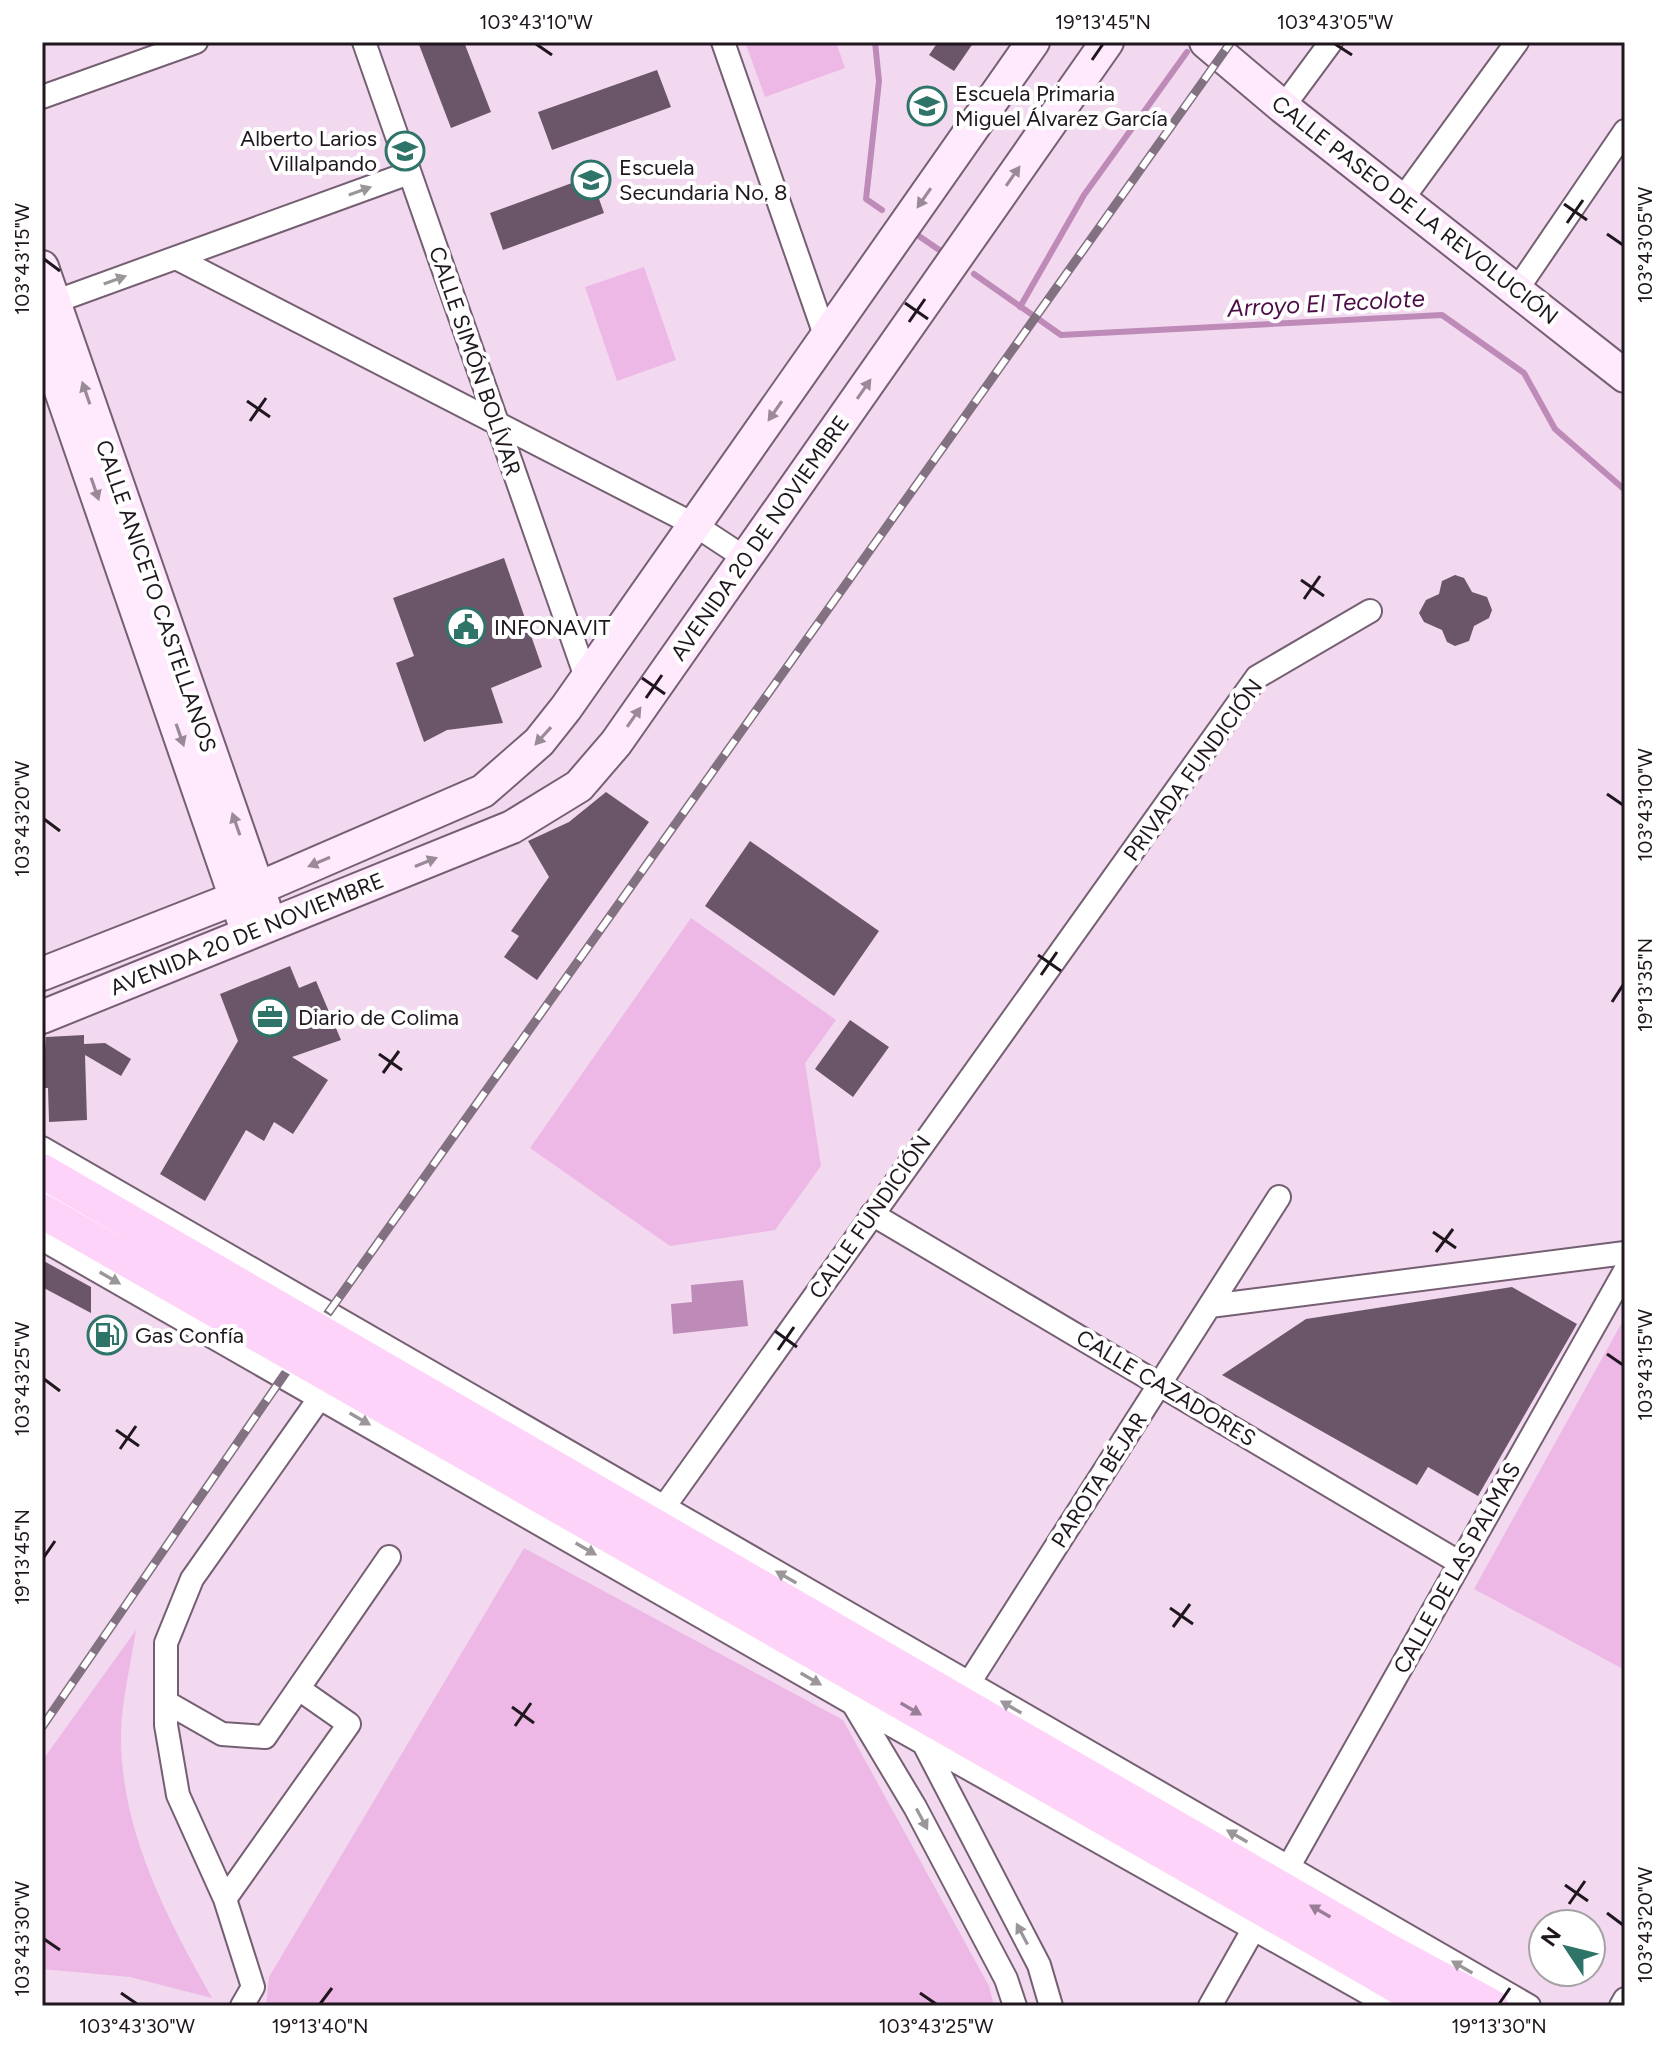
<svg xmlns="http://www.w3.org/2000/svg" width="1667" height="2048" font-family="Figtree,sans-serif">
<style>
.green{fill:#edb8e6}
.water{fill:#be8ab8}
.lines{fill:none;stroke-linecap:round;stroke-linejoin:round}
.stream{stroke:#be8ab8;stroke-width:6}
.building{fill:#6b5568}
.street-casing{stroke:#755f72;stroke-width:26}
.secondary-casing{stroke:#755f72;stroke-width:36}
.primary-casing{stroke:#fff;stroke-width:38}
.street{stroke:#fff;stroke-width:22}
.secondary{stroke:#ffe9fc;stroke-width:32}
.primary{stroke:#fed3fa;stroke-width:34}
.rail-casing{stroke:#827180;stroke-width:9}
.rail{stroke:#fff;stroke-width:6;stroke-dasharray:18;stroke-linecap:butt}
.primary-bridge-casing{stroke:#fff;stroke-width:38;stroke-linecap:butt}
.primary-bridge{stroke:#fed3fa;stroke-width:34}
.oneway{fill:#9a8a98}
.oneway2{fill:#9a969a}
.oneway3{fill:#9a7e97}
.ticks{fill:none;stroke:#1f161e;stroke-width:3}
.labels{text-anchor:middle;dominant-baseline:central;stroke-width:8;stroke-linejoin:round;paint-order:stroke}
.poi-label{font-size:22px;fill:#1f161e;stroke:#fff;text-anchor:start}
.street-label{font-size:22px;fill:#1f161e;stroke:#fff}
.water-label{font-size:24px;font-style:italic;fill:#4b0c47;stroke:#fff}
.neatline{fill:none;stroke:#1f161e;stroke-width:3}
.ticks-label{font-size:20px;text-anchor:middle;fill:#1f161e}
</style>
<rect width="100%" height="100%" fill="#f2d9ef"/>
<path class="green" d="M745,42h91l9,26 -80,29z
M644,267l32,93 -59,21 -32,-94z
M691,918l145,102 -31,43 16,103 -46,64 -105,16 -140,-98z
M1625,1317v353l-151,-81z
M524,1548l319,172 146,266 5,20h-728l3,-29z
M136,1630c-5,33 -14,69 -15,103 -1,97 45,183 91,265l-82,-21 -88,-8v-208z"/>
<path class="water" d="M743,1280l5,46 -75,8 -2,-30 21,-2 -1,-17z"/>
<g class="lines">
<path class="stream" d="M875,42l4,39 -13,118 16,11
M916,234l29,20
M974,274l87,61 381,-20 82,58 31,56 70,61
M1020,307l64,-112 103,-143"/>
</g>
<path class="building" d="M418,42h46l27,70 -40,16z
M938,42h36l-20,29 -25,-16z
M657,70l14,37 -119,43 -14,-38z
M591,176l13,37 -101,37 -13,-37z
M504,558l38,109 -51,21 12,35 -56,7 -23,12 -28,-79 18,-7 -21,-58z
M1455,575l9,3 8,14 15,5 5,13 -3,8 -15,8 -5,15 -14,5 -8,-4 -5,-12 -18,-8 -5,-9 7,-13 13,-6 3,-13z
M606,792l43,30 -112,158 -33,-23 15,-21 -8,-5 38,-54 -21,-36 41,-19z
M750,841l129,90 -45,65 -129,-90z
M290,966l9,22 17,-7 25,59 -49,17 36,23 -35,54 -19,-12 -10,19 -18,-11 -41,71 -45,-27 78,-133 -18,-47z
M850,1020l39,27 -36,50 -38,-28z
M84,1035v9l21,-1 26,16 -10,17 -36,-21 2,65 -38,2 -1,-34h-6l4,-51z
M42,1260l49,27v26l-49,-26z
M1512,1287l65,37 -99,172 -50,-29 -11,18 -195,-110 84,-56z"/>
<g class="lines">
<g class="street-casing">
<path id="street" d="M364,42l223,638
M723,42l103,296
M42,97l154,-55
M1283,107l48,-65
M1401,201l116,-159
M176,258l519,267 50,33
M1516,291l109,-160
M43,306l366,-133
M42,1148l1487,858
M872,1214l588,349
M42,1239l812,465 537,302
M1210,1306l415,-53
M664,1507l593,-830 113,-66
M969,1683l310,-486
M166,1702l56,32 43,3 124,-180
M854,1705l61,102 91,172 9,27
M924,1744l115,221 12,41
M1289,1866l336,-595
M225,1899l124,-175 -50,-35
M242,2006l11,-19 -28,-88 -47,-104 -12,-70v-82l26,-64 129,-183
M1210,2006l43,-76
M1621,2006l4,-7"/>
</g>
<g class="secondary-casing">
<path id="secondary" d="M1206,42l77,65 342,269
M42,267l222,639
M42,336l201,583
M42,974l194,-76 247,-107 56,-49 27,-34 467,-666
M42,1017l470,-190 67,-41 37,-43 491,-701"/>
</g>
<g class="primary-casing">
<path id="primary" d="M1387,1950l104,56
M1375,1973l56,33"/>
</g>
<use href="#street" class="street"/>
<use href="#secondary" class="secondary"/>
<use href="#primary" class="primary"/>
<g class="rail-casing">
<path id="rail" d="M42,1727l242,-352 947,-1333"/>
</g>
<use href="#rail" class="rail"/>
<g class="primary-bridge-casing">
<path id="primary-bridge" d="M42,1171l1345,779
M42,1211l1333,762"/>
</g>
<use href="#primary-bridge" class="primary-bridge"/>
</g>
<defs><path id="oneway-solid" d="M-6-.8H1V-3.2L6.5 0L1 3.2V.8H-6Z" transform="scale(2)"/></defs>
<g class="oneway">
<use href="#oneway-solid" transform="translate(1013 176) rotate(-55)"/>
<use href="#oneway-solid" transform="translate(924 198) rotate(125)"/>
<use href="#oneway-solid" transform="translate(864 389) rotate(-55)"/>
<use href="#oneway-solid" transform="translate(86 393) rotate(-109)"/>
<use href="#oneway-solid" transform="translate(775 411) rotate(125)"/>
<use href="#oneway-solid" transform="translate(95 489) rotate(71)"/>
<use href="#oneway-solid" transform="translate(634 717) rotate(-55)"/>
<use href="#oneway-solid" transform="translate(180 735) rotate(71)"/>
<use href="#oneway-solid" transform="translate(543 736) rotate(132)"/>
<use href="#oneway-solid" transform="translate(236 824) rotate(-109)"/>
<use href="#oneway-solid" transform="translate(319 862) rotate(157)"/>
<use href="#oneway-solid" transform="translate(426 862) rotate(-22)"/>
</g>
<g class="oneway2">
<use href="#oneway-solid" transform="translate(360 191) rotate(-20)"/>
<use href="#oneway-solid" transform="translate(115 280) rotate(-20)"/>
<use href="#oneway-solid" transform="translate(110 1278) rotate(30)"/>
<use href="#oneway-solid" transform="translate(360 1419) rotate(30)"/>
<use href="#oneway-solid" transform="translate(586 1549) rotate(30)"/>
<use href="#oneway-solid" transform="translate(786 1577) rotate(-150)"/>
<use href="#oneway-solid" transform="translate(811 1679) rotate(30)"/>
<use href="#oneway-solid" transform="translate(1011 1707) rotate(-150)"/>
<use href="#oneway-solid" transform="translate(922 1819) rotate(62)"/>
<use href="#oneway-solid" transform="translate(1237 1836) rotate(-150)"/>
<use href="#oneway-solid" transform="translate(1022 1934) rotate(-118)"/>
<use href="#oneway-solid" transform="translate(1462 1967) rotate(-150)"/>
</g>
<g class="oneway3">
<use href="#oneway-solid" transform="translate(911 1709) rotate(30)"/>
<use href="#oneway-solid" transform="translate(1320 1911) rotate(-150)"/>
</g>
<path class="ticks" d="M536,44l16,11M1335,44l17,11M1092,60l11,-16M1564,204l23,16M1567,223l16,-23M1607,234l16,11M44,259l16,12M905,303l23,16M909,322l16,-23M247,401l23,16M250,421l16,-23M1301,580l23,16M1304,599l16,-23M642,678l23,16M646,698l16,-23M1607,794l16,11M44,819l16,12M1038,955l23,16M1041,975l16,-23M1612,1002l11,-17M379,1054l23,16M383,1073l16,-22M1433,1232l23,16M1436,1252l17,-23M775,1331l22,16M778,1350l16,-23M1607,1354l16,11M44,1379l16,12M116,1430l23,16M120,1449l16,-23M44,1557l11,-16M1170,1608l23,16M1173,1627l17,-23M512,1707l22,16M515,1726l16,-23M1565,1885l23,16M1569,1904l16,-23M1607,1913l16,12M44,1939l16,11M121,1993l16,11M920,1993l16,11M320,2004l12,-16M1499,2004l11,-16"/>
<defs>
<g id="school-ring" transform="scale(2)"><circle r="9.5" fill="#fff" stroke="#2f7469" stroke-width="1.5"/><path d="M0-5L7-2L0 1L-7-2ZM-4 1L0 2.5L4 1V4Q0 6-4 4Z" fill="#2f7469"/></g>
<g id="civic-ring" transform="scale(2)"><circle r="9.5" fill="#fff" stroke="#2f7469" stroke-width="1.5"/><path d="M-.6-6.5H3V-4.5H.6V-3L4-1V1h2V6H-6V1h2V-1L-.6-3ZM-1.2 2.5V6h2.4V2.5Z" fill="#2f7469"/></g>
<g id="office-ring" transform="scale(2)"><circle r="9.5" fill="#fff" stroke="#2f7469" stroke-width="1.5"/><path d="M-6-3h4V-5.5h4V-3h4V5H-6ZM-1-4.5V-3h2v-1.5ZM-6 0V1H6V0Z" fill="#2f7469"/></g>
<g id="fuel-ring" transform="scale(2)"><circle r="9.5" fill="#fff" stroke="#2f7469" stroke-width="1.5"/><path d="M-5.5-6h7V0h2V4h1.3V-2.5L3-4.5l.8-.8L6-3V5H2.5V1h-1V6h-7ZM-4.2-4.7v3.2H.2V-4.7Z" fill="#2f7469"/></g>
</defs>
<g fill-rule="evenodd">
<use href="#school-ring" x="927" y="106"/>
<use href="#school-ring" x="405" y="151"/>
<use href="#school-ring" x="591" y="180"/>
<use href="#civic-ring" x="466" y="627"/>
<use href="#office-ring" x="270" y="1017"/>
<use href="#fuel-ring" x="107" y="1335"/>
</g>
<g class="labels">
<g class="poi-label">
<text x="955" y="93">Escuela Primaria<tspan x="955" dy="25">Miguel Álvarez García</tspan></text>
<text x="377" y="138" text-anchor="end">Alberto Larios<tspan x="377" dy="25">Villalpando</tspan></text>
<text x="619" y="167">Escuela<tspan x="619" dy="25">Secundaria No. 8</tspan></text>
<text x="494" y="627">INFONAVIT</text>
<text x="298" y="1017">Diario de Colima</text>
<text x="135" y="1335">Gas Confía</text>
</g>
<g class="street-label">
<text transform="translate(1415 210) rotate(38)">CALLE PASEO DE LA REVOLUCIÓN</text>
<text transform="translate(475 361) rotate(71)">CALLE SIMÓN BOLÍVAR</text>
<text transform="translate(760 538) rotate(-55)">AVENIDA 20 DE NOVIEMBRE</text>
<text transform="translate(156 596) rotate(71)">CALLE ANICETO CASTELLANOS</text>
<text transform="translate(1193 770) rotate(-54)">PRIVADA FUNDICIÓN</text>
<text transform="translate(247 934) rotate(-22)">AVENIDA 20 DE NOVIEMBRE</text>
<text transform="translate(870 1217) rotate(-55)">CALLE FUNDICIÓN</text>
<text transform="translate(1166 1388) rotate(31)">CALLE CAZADORES</text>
<text transform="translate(1099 1480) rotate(-57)">PAROTA BÉJAR</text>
<text transform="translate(1457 1568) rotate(-61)">CALLE DE LAS PALMAS</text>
</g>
<g class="water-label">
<text transform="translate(1326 303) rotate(-3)">Arroyo El Tecolote</text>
</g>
</g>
<rect width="1667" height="2048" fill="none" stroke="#ffffff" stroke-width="88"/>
<g transform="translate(1567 1948) rotate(305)"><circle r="38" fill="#ffffff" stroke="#a5a2a5" stroke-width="2"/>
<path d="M0-6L14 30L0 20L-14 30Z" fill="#2f7469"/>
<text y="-12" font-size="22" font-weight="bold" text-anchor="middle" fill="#1f161e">N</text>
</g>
<rect x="44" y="44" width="1579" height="1960" class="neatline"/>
<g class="ticks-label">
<text x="536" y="29">103°43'10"W</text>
<text x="1103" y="29">19°13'45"N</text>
<text x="1335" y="29">103°43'05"W</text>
<text transform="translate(1645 245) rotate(-90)" y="7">103°43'05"W</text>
<text transform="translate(22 259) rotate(-90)" y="7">103°43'15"W</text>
<text transform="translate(1645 805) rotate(-90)" y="7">103°43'10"W</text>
<text transform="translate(22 819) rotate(-90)" y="7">103°43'20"W</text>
<text transform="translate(1645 985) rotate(-90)" y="7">19°13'35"N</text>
<text transform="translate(1645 1365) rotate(-90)" y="7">103°43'15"W</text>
<text transform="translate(22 1379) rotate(-90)" y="7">103°43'25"W</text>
<text transform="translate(22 1557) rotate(-90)" y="7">19°13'45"N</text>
<text transform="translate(1645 1925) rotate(-90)" y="7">103°43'20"W</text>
<text transform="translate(22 1939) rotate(-90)" y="7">103°43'30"W</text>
<text x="137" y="2033">103°43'30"W</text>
<text x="320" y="2033">19°13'40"N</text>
<text x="936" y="2033">103°43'25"W</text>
<text x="1499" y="2033">19°13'30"N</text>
</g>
</svg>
